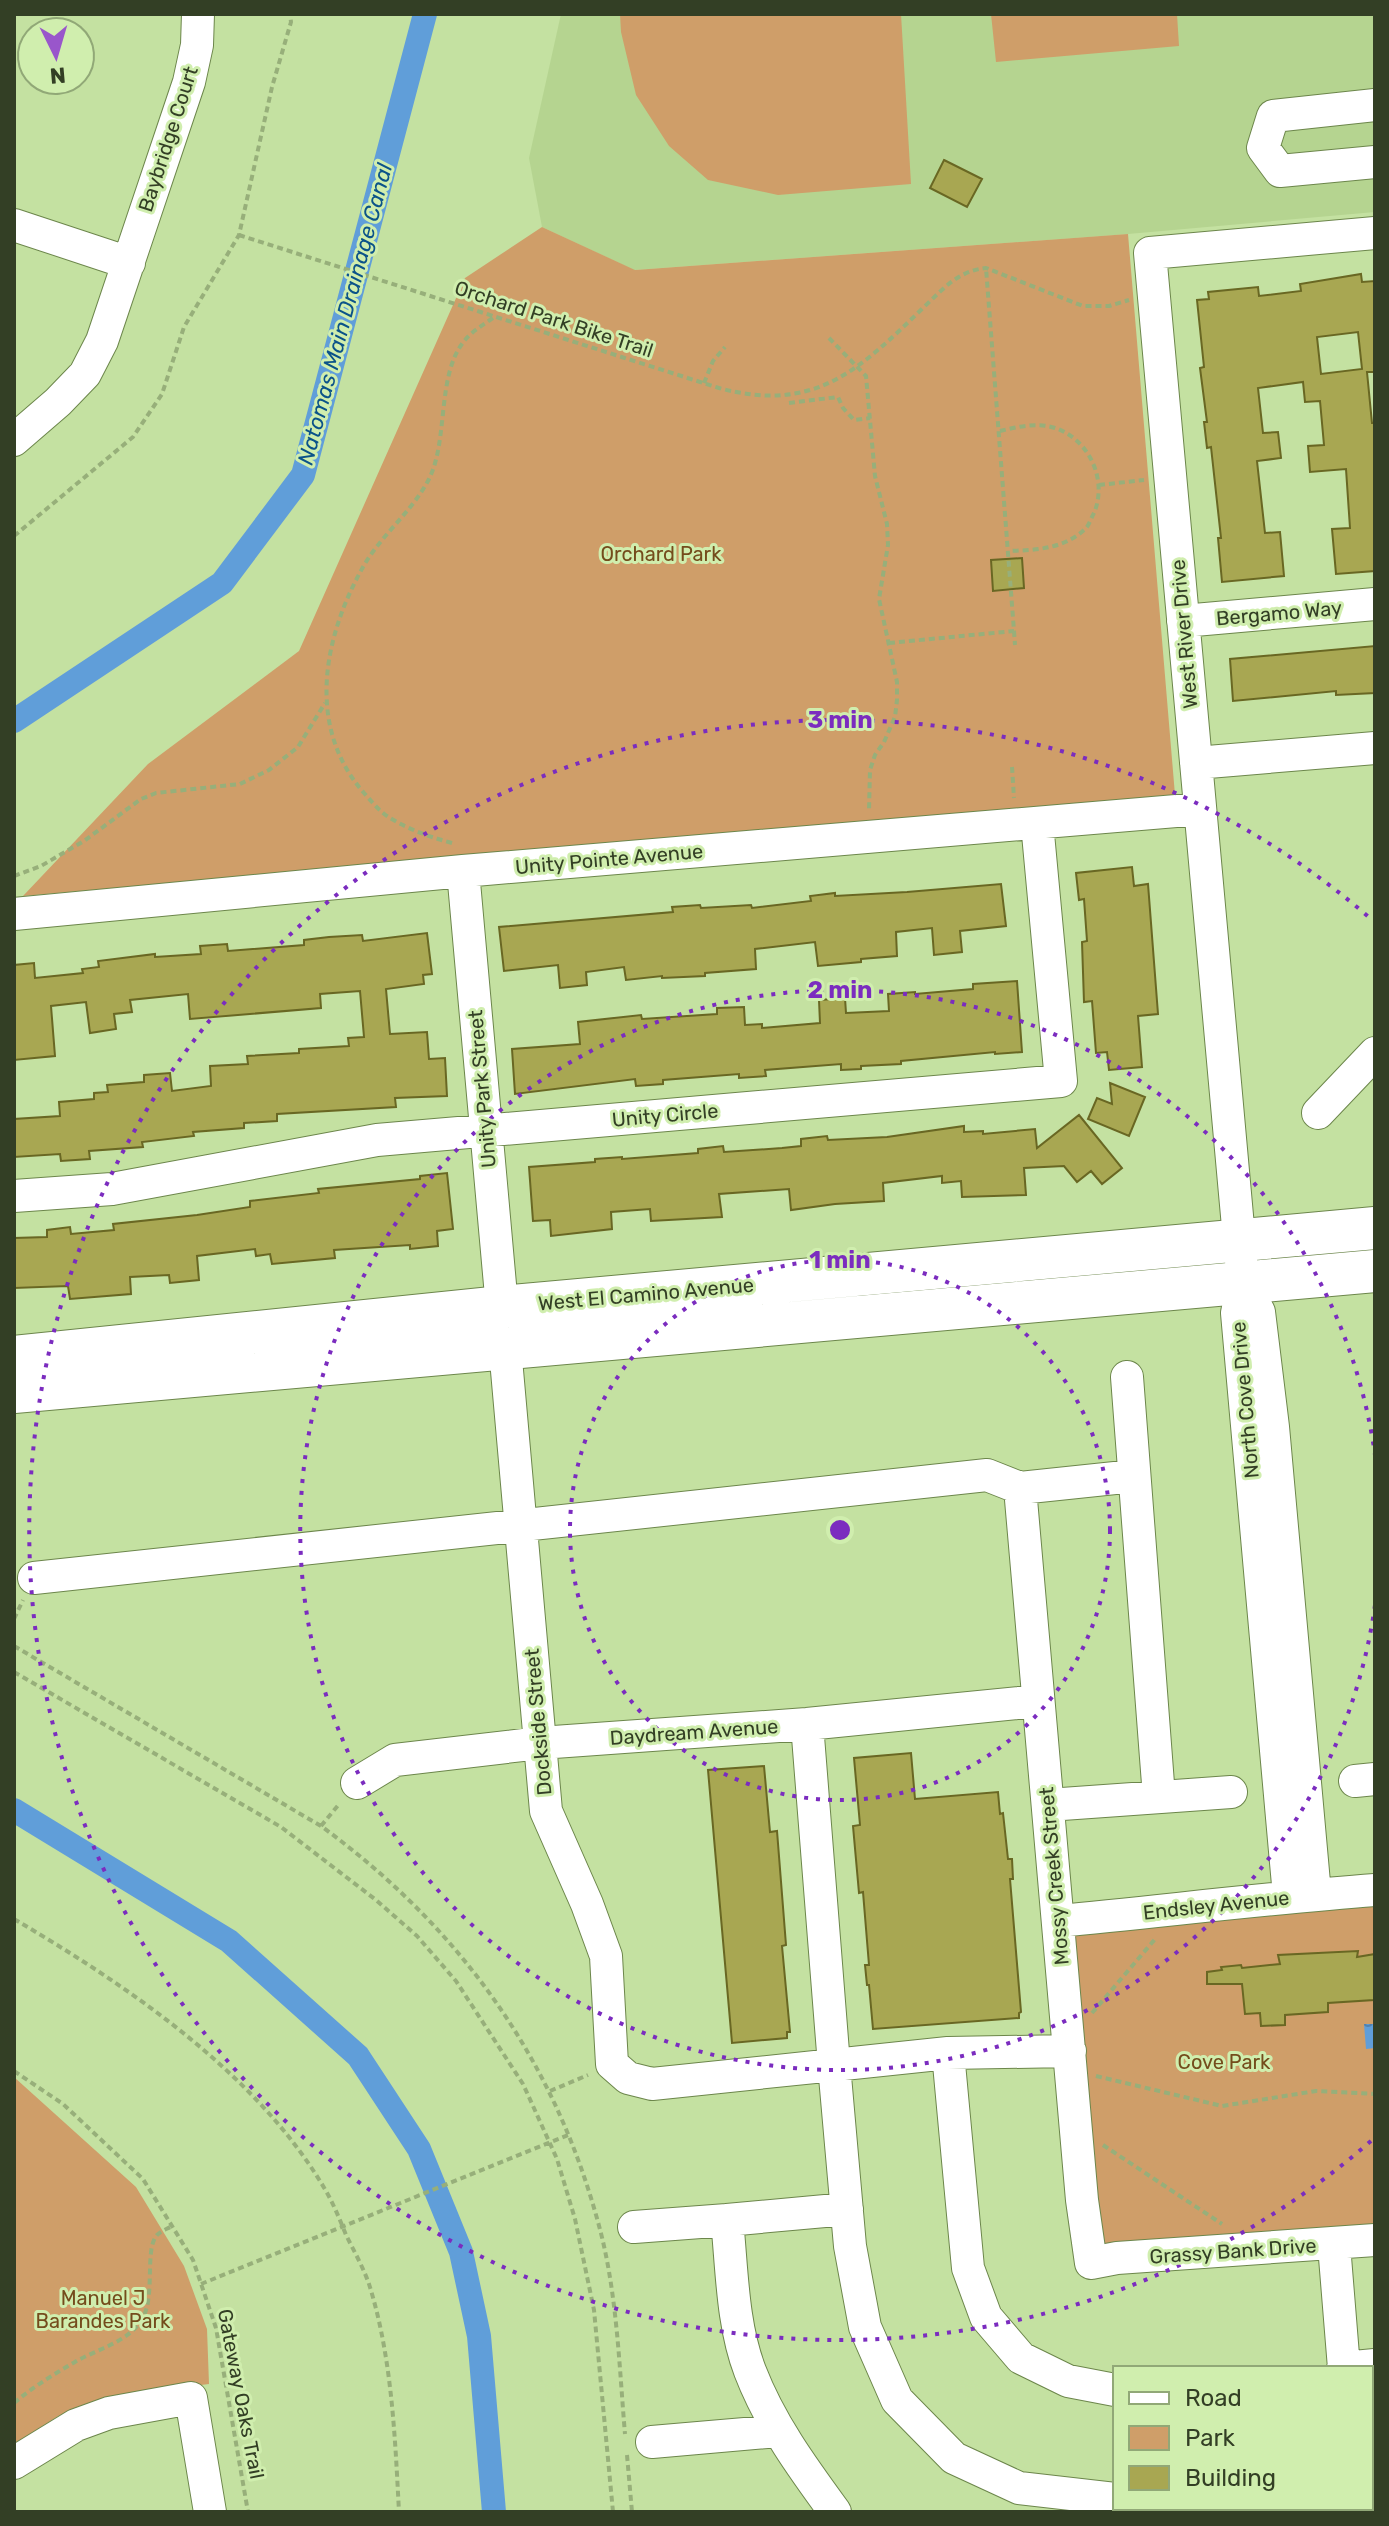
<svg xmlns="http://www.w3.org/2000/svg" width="1389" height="2526" font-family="Rubik,sans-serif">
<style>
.built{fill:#b5d490}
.green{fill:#cf9e69}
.water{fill:url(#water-ripples)}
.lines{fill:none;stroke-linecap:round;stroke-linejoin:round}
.canal{stroke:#609ed9;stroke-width:24}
.building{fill:#a8a752;stroke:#696723;stroke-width:2;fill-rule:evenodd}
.minor-casing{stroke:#6c864b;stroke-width:34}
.major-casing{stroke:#6c864b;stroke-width:44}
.path{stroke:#97af7a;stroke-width:4;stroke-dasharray:6 4;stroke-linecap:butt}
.minor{stroke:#fff;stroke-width:32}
.major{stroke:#fff;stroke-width:42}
.ring{fill:none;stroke:#7b2cbf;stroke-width:4;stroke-dasharray:4 8}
.labels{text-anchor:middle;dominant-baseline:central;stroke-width:6;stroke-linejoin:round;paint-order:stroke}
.street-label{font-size:20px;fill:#333f25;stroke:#d0eeae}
.park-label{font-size:20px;fill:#744c1c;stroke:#d0eeae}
.water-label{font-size:22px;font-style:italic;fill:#0b5389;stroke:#d0eeae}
.centre{fill:#7b2cbf;stroke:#d0eeae;stroke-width:4}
.ring-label{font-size:24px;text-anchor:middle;font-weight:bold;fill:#7b2cbf;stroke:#d0eeae;stroke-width:6;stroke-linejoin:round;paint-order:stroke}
</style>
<defs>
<pattern id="water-ripples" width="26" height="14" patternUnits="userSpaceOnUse" patternTransform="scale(2)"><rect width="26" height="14" fill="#609ed9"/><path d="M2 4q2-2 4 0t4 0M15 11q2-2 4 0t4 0" fill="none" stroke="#5082b0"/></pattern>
</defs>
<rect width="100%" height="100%" fill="#c4e1a1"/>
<path class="built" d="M561,14h814v198l-247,22 -494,36 -92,-43 -13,-69z"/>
<path class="green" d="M620,14h281l10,170 -133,11 -70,-15 -39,-34 -33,-51 -15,-63z
M991,14h186l2,32 -183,16z
M542,227l93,43 493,-36 47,561 -1152,101 125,-132 151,-113 166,-373z
M1375,1893v343l-284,27 -33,-342z
M14,2077l122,110 48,79 23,63 2,55 -72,9 -77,22 -46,29z"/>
<path class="water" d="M1364,2024h11v24l-9,1z"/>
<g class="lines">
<path class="canal" d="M14,721l208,-138 81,-108 122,-461
M14,1810l215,131 129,115 61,93 42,103 18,84 15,176"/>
</g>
<path class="building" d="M944,160l38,19 -15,28 -37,-19z
M1361,274l1,8 13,-1v91h-8l5,51h3v148l-39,3 -4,-45 18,-1 -4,-59 -36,3 -2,-26 16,-1 -4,-44 -15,1 -2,-20 -45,6 5,45 15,-1 3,26 -24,3 8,72 15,-1 4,44 -62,6 -4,-44h3l-10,-91 -4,1 -3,-26h3l-7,-54 4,-1 -7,-67 12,-1 -1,-7 50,-5 1,9 42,-5 -1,-7zM1358,332l4,37 -41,5 -4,-37z
M1022,558l2,30 -31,3 -2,-31z
M1375,646v47l-39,2v-4l-103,10 -3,-42z
M1132,867l2,19 14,-2 10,130 -20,2 4,51 -33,3 -2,-18 -11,1 -4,-52 -8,1 -2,-60 5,-1 -3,-42 -5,1 -3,-27z
M1001,884l5,42 -46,5 2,21 -28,3 -2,-27 -36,4 1,24 -36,3v3l-43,4 -3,-24 -60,7 1,20 -51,4v3l-43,2v-2l-36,4 -2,-13 -38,5 1,13 -27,3 -2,-23 -54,6 -5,-44 174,-15 -1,-5 28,-2 1,3 50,-3 1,3 59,-7 -1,-5 25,-3v3l72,-4z
M427,933l5,41 -9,1 1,9 -38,5 4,45 37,-2 2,27 16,-1 2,38 -52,2 1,9 -119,7v7l-33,2v5l-51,4 1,4 -52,6 1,5 -54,4 1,8 -29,2 -1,-7 -46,3v-38l46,-3 -1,-14 35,-3v-6l14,-1 -1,-7 37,-3v-7l26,-2 2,18 39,-5 -1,-20 38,-2 -1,-8 52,-3v-4l50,-3 -1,-8 16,-1 -4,-46 -40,3 1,14 -131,11 -2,-25 -58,6 2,12 -18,2 2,15 -26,4 -4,-31 -35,4 4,50 -41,4v-95l20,-2 1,15 48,-5 -1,-4 17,-2 -1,-6 57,-7v3l46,-3 -1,-8 27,-2 1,7 76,-6v-5l25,-3 33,-2 1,6z
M1017,981l5,71 -27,2v-2l-94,9v3l-40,2v3l-20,1v-6l-76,6 1,6 -27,2v-4l-76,6v4l-27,2 -1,-7 -120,15 -3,-45 68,-5 -2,-22 63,-7 1,4 75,-5v-6l27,-1 1,18 17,-1v4l58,-5 -1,-23 26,-2 1,15 43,-2 -1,-17 27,-2v2l58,-5v-5z
M1110,1083l35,14 -16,39 -41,-17 9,-21 15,6z
M1079,1115l43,53 -20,16 -11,-13 -14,11 -13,-16 -40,2 2,27 -64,2 -1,-16 -19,2v-7l-59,7 1,18 -49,3 -44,6 -2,-21 -70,5 3,23 -71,4 -1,-12 -39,3 1,17 -61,7 -1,-16 -17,1 -4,-54 66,-5v-3l27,-2v2l76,-6v-4l25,-3 1,6 58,-4 19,-2v-7l26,-3 1,4 59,-3 77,-11v6l19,-1v3l52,-5 2,19z
M447,1173l6,56 -16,2 1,15 -28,3v-4l-76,5 1,8 -63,6 -2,-10 -14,2 -1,-7 -58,7 2,24 -29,3 -1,-8 -39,2 1,17 -61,5 -2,-13 -54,2v-50l33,-1v-7l23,-3 1,7 43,-4 -1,-6 84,-9 53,-8v-6l69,-8 -1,-4 102,-10v-3z
M911,1753l4,46 83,-7 2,22 3,-1 5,46h4l1,20h-3l11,133 -2,1v5l-146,11 -4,-44h-2l-2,-20h4l-6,-73 -4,1 -6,-67 7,-1 -6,-67z
M764,1766l6,66 7,-1 9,114 -4,1 8,86h-3v6l-55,5 -24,-273z
M1358,1951l-1,6 18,-3 -1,46 -46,3v9l-43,3v10l-24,1 -1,-13 -15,1 -3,-30h-35v-12l15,-2 -1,-3 20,-2 1,3 38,-4 -2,-9z"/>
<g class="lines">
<g class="minor-casing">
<path id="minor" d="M1375,105l-102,11 -10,32 17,23 95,-9
M14,225l115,38
M14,440l44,-38 27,-28 17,-33 87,-259 8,-37 1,-31
M1183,621l192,-17
M1196,763l179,-15
M463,871l39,436
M14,914l449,-43 737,-62
M1318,1113l57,-60
M14,1196l98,-7 265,-49 684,-59 -24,-258
M1243,1282l16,30 14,115 42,467
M505,1348l41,463 41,93 19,52 6,108 16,14 24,6 182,-19 16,181 15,81 32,73 57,58 65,30 96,11
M1127,1377l32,420
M1020,1488l62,712 9,63 26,-5 258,-18
M34,1578l953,-103 33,13 114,-12
M807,1724l27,341 114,-12 122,-2
M1355,1781l20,-2
M357,1783l38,-23 145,-17 267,-19 231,-23
M1048,1805l183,-13
M1289,1896l-52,-583 6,-31 -93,-1029 225,-20
M1058,1921c106,-10 211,-23 317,-31
M948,2053l20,215 18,49 35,41 47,23 47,9
M634,2227l93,-7
M1334,2245l10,123
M1343,2368l32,-3
M652,2442l127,-11
M14,2463l62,-38 33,-12 82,-15 19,114
M1371,2476h4
M1357,2508v4
M835,2512c-33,-45 -65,-89 -85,-141 -18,-47 -18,-102 -23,-151l120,-11"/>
</g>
<g class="major-casing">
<path id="major" d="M14,1357l488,-50 873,-79
M14,1392l1361,-121"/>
</g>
<path class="path" d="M239,235l480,153c97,26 141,-19 206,-82 19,-18 33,-35 61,-38l97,38h26l20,-6
M829,338l37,38 9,100 12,48 1,21 -9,54 18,83v18l-2,17 -11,25 -9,13 -5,15 -1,41
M704,383l9,-22 12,-14
M789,403l49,-6 5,11 11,12 16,-2
M1000,431c17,-4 37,-9 55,-3 34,11 53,52 39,85 -3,5 -5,13 -9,16 -21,20 -49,21 -76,22
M1099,485l45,-5
M14,536l119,-99 29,-43 22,-67 55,-92 33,-148 19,-65 -1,-8
M1014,631l1,14
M889,643l125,-12 -28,-363
M1012,767l2,31
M452,843c-22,-6 -42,-13 -62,-25 -10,-6 -18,-16 -26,-25 -58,-66 -41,-155 -1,-226 18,-32 49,-55 66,-88 20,-40 7,-105 36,-139 7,-9 20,-16 29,-23
M14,876l27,-10 43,-25 57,-42 15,-6 84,-9 29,-14 29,-23 27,-44
M14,1619l9,-19
M14,1646l307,180c138,101 232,231 277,396 19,68 21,142 27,212
M14,1672l267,155 95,73 41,36 39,45 67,103 34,75 18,60 19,91 19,202
M321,1826l19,-23
M14,1919c114,67 244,155 312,272 8,14 14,29 20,44 8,16 17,32 23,49 23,73 26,153 30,228
M1092,2013l64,-75
M14,2071l49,33 80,75 50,81 23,68 32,184
M1096,2076l126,30 94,-15 59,3
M550,2091l38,-16
M1103,2145l119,79
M201,2284l367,-149
M14,2403c19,-16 40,-29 61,-41 22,-13 54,-20 67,-43 14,-22 2,-69 15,-84 4,-4 10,-6 15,-9
M627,2455l5,57"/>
<use href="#minor" class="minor"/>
<use href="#major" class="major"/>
</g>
<g class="ring">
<circle cx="840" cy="1530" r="270"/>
<path d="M1375 1605A540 540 0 1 1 1375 1455"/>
<path d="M1371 2141A810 810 0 1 1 1371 919"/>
</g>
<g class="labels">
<g class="street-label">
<text transform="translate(168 139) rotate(-72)">Baybridge Court</text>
<text transform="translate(554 319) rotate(18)">Orchard Park Bike Trail</text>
<text transform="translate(1279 613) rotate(-5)">Bergamo Way</text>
<text transform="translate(1184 634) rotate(-95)">West River Drive</text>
<text transform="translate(609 859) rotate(-5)">Unity Pointe Avenue</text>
<text transform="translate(482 1089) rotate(-95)">Unity Park Street</text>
<text transform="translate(665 1115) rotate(-5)">Unity Circle</text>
<text transform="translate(646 1294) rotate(-5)">West El Camino Avenue</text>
<text transform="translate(1245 1400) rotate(-95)">North Cove Drive</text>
<text transform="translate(538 1722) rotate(-95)">Dockside Street</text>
<text transform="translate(694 1732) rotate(-4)">Daydream Avenue</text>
<text transform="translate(1054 1876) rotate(-95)">Mossy Creek Street</text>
<text transform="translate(1216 1905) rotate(-6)">Endsley Avenue</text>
<text transform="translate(1233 2251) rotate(-4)">Grassy Bank Drive</text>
<text transform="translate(241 2394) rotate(79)">Gateway Oaks Trail</text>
</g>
<g class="park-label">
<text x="661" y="554">Orchard Park</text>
<text x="1224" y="2062">Cove Park</text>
<text x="103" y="2298">Manuel J<tspan x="103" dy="23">Barandes Park</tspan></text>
</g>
<g class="water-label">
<text transform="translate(345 314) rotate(-75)">Natomas Main Drainage Canal</text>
</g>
</g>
<circle cx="840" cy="1530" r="12" class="centre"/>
<g class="ring-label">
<text x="840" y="728">3 min</text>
<text x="840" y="998">2 min</text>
<text x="840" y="1268">1 min</text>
</g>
<rect width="1389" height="2526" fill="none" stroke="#333f25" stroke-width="32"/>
<rect x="1113" y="2366" width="260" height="144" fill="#d0eeae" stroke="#91a877" stroke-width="2"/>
<rect x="1129" y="2392" width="40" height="12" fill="#ffffff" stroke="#91a877" stroke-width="2"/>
<text x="1185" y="2406" font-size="24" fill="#333f25">Road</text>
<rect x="1129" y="2426" width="40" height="24" fill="#cf9e69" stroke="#91a877" stroke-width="2"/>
<text x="1185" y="2446" font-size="24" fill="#333f25">Park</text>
<rect x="1129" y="2466" width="40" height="24" fill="#a8a752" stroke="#91a877" stroke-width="2"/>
<text x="1185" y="2486" font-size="24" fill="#333f25">Building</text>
<g transform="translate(56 56) rotate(175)"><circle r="38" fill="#d0eeae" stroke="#91a877" stroke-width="2"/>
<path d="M0-6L14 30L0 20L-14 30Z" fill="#9956cb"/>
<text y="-12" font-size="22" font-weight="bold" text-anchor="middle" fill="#333f25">N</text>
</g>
</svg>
